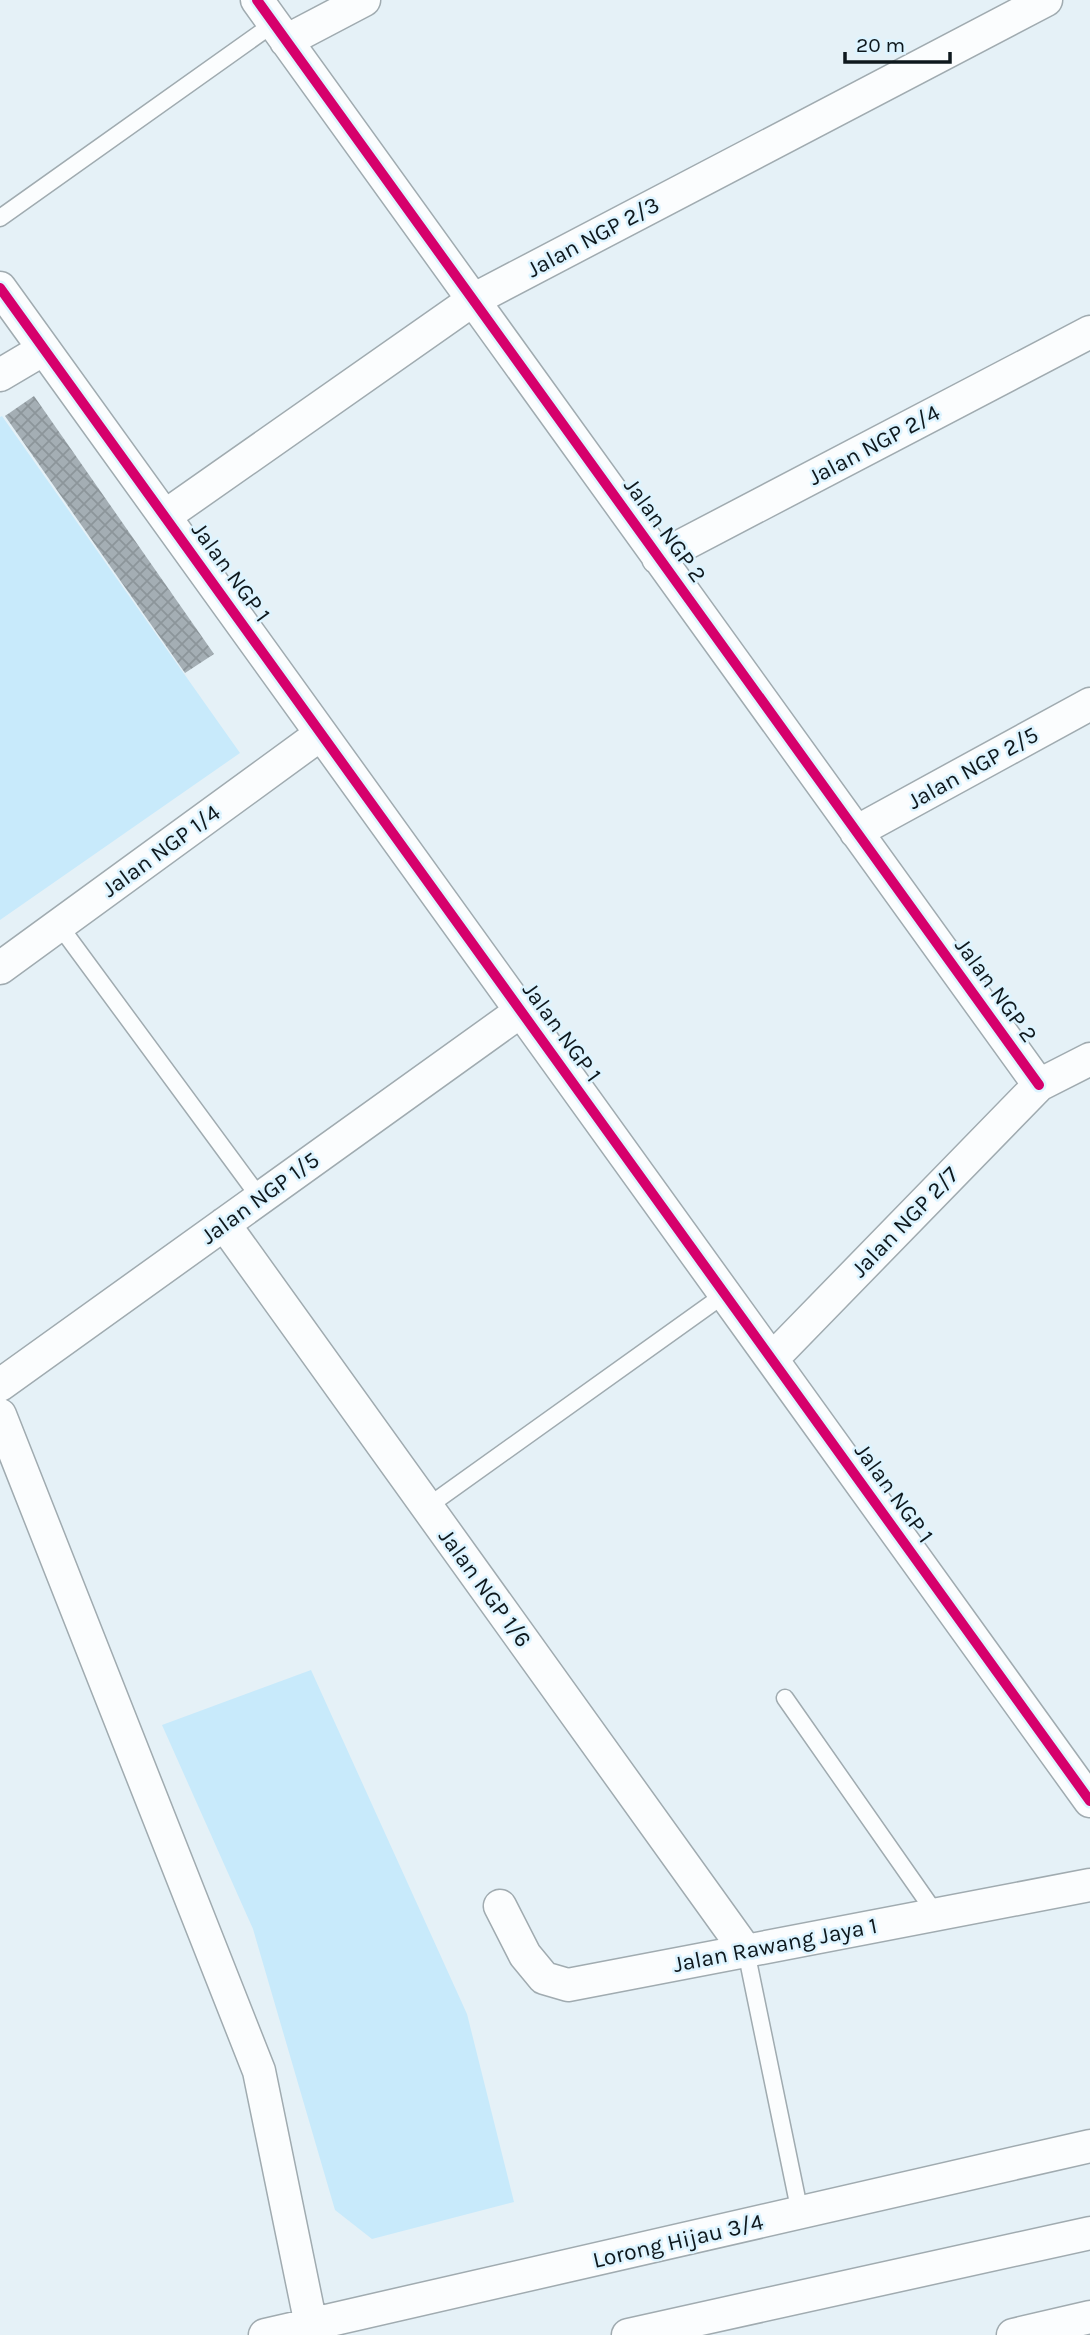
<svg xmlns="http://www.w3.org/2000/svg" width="1090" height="2335" font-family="Karla,sans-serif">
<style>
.green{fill:#c8eafb}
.building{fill:url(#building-cross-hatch)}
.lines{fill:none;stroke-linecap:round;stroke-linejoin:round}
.lane-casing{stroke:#a0abb0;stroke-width:19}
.street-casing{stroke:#a0abb0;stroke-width:35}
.lane{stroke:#fbfdfe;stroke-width:16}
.street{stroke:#fbfdfe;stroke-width:32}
.cycleway-casing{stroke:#ddf4ff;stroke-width:15}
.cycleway{stroke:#d6006c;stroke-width:10}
.labels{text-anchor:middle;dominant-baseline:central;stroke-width:5;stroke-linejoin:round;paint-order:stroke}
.street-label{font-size:23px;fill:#0e181d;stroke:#ddf4ff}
</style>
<defs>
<pattern id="building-cross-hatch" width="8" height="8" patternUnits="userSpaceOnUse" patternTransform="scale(1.75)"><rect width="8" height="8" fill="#a4aeb4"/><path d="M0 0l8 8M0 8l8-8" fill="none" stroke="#8c959a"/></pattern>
</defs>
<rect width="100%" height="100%" fill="#e5f1f7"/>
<path class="green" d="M2,416l238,337 -240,167v-503z
M311,1670l156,344 47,188 -142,37 -37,-29 -82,-281 -91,-204z"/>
<path class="building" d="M34,396l180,258 -29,19 -180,-257z"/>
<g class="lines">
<g class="lane-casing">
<path id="lane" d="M0,218l273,-194
M59,925l201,273
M427,1507l298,-213
M785,1698l151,216
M746,1951l54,262"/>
</g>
<g class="street-casing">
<path id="street" d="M257,0l782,1085
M286,41l78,-41
M0,288l1090,1513
M0,375l44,-26
M165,516l308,-216 573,-300
M658,558l432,-226
M856,832l234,-128
M0,968l321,-234
M224,1224l522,727
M772,1359l267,-274 51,-26
M0,1385l521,-374
M0,1415l259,656 52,254
M500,1906l25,49 19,23 24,7 522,-100
M265,2335l825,-189
M628,2335l462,-102
M1013,2335l77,-18"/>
</g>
<use href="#lane" class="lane"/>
<use href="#street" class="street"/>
<g class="cycleway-casing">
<path id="cycleway" d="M257,0l782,1085
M0,288l1090,1513"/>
</g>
<use href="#cycleway" class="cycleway"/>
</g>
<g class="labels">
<g class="street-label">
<text transform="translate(593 237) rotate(-28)">Jalan NGP 2/3</text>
<text transform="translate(874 445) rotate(-28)">Jalan NGP 2/4</text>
<text transform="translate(665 530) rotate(54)">Jalan NGP 2</text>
<text transform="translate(231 572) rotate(54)">Jalan NGP 1</text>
<text transform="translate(973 768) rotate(-29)">Jalan NGP 2/5</text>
<text transform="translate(161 851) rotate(-36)">Jalan NGP 1/4</text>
<text transform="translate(996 990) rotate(54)">Jalan NGP 2</text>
<text transform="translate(562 1032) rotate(54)">Jalan NGP 1</text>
<text transform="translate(260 1198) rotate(-36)">Jalan NGP 1/5</text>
<text transform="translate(905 1222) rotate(-46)">Jalan NGP 2/7</text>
<text transform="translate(894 1493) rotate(54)">Jalan NGP 1</text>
<text transform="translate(485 1588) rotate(54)">Jalan NGP 1/6</text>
<text transform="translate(775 1945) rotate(-11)">Jalan Rawang Jaya 1</text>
<text transform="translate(678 2241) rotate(-13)">Lorong Hijau 3/4</text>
</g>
</g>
<path d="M845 52v10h105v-10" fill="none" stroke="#0e181d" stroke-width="3.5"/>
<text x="856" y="52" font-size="21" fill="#0e181d" stroke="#ddf4ff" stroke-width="5" paint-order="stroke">20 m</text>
</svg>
